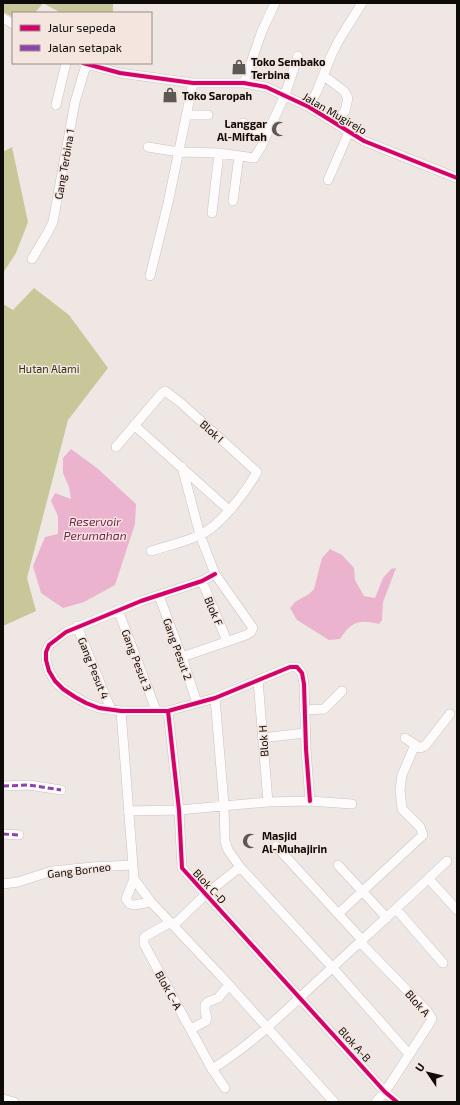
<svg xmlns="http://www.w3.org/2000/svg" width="460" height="1105" font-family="'Exo 2',sans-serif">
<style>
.forest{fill:#c7c799}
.water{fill:#ebb3ce}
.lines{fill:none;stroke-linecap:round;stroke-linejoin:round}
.minor-casing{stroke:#cac3c0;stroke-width:10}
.minor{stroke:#fdfbfb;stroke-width:9}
.quiet{stroke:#8e44ad;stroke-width:3;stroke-dasharray:6 3;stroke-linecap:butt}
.cycleway-casing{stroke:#f4e5de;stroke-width:6}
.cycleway{stroke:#d6006c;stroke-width:4}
.labels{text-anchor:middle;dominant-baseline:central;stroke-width:3;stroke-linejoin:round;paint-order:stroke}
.poi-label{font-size:11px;font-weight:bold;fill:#0f0b09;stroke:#f4e5de;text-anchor:start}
.street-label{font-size:11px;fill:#0f0b09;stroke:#f4e5de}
.park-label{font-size:11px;fill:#313310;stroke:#f4e5de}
.water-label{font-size:12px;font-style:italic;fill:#772155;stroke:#f4e5de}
</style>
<rect width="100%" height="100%" fill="#efe7e3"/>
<path class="forest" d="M3,3h110v10h-52l-18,-10 -8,10h-22v4l-10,-5z
M12,147l16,75 -12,31 -13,20v-121z
M34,288l35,27 39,53 -40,52 -41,158 9,33 -33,15v-322l10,6z"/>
<path class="water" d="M71,449l26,19 39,36 -1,20 -20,61 -31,17 -21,6 -22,-15 -8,-27 12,-29 13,-3v-18l-7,-15 4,-8 16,6 -2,-12 -6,-14v-15z
M330,549l12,6 12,13 1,12 9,16 11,2 8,-20 8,-9 5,-1 -13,34 -1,18 -3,4c-21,-5 -27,-3 -39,15l-11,1 -32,-20 -7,-12 5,-6 14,-8 5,-5 8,-31z"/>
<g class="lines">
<g class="minor-casing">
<path id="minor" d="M3,18l10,6
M83,63l37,10 73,10h51l22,4 43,20 55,34 93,37
M324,76l20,15 4,7 -3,13 -10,12
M244,83l18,-52 13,-28
M56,105l10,-42
M309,107l8,-16 14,-35 8,-16 23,-37
M186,115h22
M243,123c5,6 15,8 23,10
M148,147l31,5 40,1 35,5 7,-11 24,-52 13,-39
M328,180l21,-48
M233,201l6,-45
M212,213l7,-60
M32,259l16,-27 5,-10 22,-120 11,-37
M150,276l18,-73 25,-120
M134,425l95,85
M116,447l46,-54 3,-2 16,12 76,69c-11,20 -36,53 -57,63 -15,7 -33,11 -49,16
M182,467l18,68 15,39 38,54 -2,4 -5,3 -64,22
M215,574l-13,7 -61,20 -75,31 -17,13 -3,7v8l3,11 6,10 8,8 12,8 11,6 13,5 22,3h47l47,-13 75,-31h7l5,6 2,11 2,65 4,52
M202,581l25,60
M159,596l23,61 15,46
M118,610l38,100
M77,626l34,84
M258,680l10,122
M215,698l9,107 1,36 3,9 12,17 92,100 77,87
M304,710l20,-1 18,-18
M121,711l13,168 -8,20 4,5 4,1 17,-3
M168,711l11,99 3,58 203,224 12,10
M262,738l43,-5
M405,738l15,10 5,-2 25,-32
M3,786l26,-1 32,5
M128,811l51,-1 89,-8 42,-1 42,3
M3,834l16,1
M276,846l87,95
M338,865l49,53
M134,879l17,23 69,73 114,127
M429,879l28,31
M3,884l15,-2 34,-11 40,-4 40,-2
M396,909l47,54
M338,914l85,-79 -3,-8 -18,-18 -2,-19 2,-15 13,-30
M171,922l-25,14 -2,2v6l68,125 13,19
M174,925l32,-31 34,-27
M360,942l68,70 4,7 -3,5 -44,68 -9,10
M191,1029l15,-8 1,-3 -2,-7v-6l3,-3 10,-4 11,-13
M212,1069c41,-25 75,-60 110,-92 42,-39 84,-77 125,-116
M3,1099l11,3"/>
</g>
<use href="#minor" class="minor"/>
<path class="quiet" d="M3,786l26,-1 32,5
M3,834l16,1"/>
<g class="cycleway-casing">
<path id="cycleway" d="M83,63l37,10 73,10h51l22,4 43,20 55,34 93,37
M215,574l-13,7 -61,20 -75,31 -17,13 -3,7v8l3,11 6,10 8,8 12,8 11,6 13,5 22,3h47l47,-13 75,-31h7l5,6 2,11 2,65 4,52
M168,711l11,99 3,58 203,224 12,10"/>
</g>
<use href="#cycleway" class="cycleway"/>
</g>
<defs>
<g id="shop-bare" transform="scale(1.2)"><path d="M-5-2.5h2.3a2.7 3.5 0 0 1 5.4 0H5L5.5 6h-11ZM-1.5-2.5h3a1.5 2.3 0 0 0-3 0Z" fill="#5d5855" stroke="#f4e5de" stroke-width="2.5" paint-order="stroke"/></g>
<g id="mosque-bare" transform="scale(1.2)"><path d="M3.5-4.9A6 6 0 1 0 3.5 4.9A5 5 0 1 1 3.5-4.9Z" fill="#5d5855" stroke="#f4e5de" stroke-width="2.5" paint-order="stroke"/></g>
</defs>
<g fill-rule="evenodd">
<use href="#shop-bare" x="239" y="67"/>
<use href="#shop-bare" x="170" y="95"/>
<use href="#mosque-bare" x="279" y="129"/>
<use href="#mosque-bare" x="250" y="841"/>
</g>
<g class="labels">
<g class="poi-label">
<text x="251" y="61">Toko Sembako<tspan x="251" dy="13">Terbina</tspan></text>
<text x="182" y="95">Toko Saropah</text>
<text x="267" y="123" text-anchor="end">Langgar<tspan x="267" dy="13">Al-Miftah</tspan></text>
<text x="262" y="835">Masjid<tspan x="262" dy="13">Al-Muhajirin</tspan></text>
</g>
<g class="street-label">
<text transform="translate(335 113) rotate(30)">Jalan Mugirejo</text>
<text transform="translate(64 164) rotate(-80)">Gang Terbina 1</text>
<text transform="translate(212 431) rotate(42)">Blok I</text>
<text transform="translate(214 611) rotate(67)">Blok F</text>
<text transform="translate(178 649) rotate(70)">Gang Pesut 2</text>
<text transform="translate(137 660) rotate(69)">Gang Pesut 3</text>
<text transform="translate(94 668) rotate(68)">Gang Pesut 4</text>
<text transform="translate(263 741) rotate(-94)">Blok H</text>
<text transform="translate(79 870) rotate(-7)">Gang Borneo</text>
<text transform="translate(210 886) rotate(47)">Blok C-D</text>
<text transform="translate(169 990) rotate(61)">Blok C-A</text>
<text transform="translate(418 1003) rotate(49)">Blok A</text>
<text transform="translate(355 1044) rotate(48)">Blok A-B</text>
</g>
<g class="park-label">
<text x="49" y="368">Hutan Alami</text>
</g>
<g class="water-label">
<text x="95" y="521">Reservoir<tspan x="95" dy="14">Perumahan</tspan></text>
</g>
</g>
<rect width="460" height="1105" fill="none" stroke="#0f0b09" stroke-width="8"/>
<rect x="12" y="12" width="140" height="52" fill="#f4e5de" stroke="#988e89"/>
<rect x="20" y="25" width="20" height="6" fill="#d6006c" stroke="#988e89"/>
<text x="48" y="32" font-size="12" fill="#0f0b09">Jalur sepeda</text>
<rect x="20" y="45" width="20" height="6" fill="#8e44ad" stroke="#988e89"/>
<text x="48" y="52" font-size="12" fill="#0f0b09">Jalan setapak</text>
<g transform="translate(428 1073) rotate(305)" stroke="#f4e5de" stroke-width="3" paint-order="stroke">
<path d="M0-3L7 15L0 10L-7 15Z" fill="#0f0b09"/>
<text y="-6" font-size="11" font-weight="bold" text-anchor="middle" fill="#0f0b09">U</text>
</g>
</svg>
